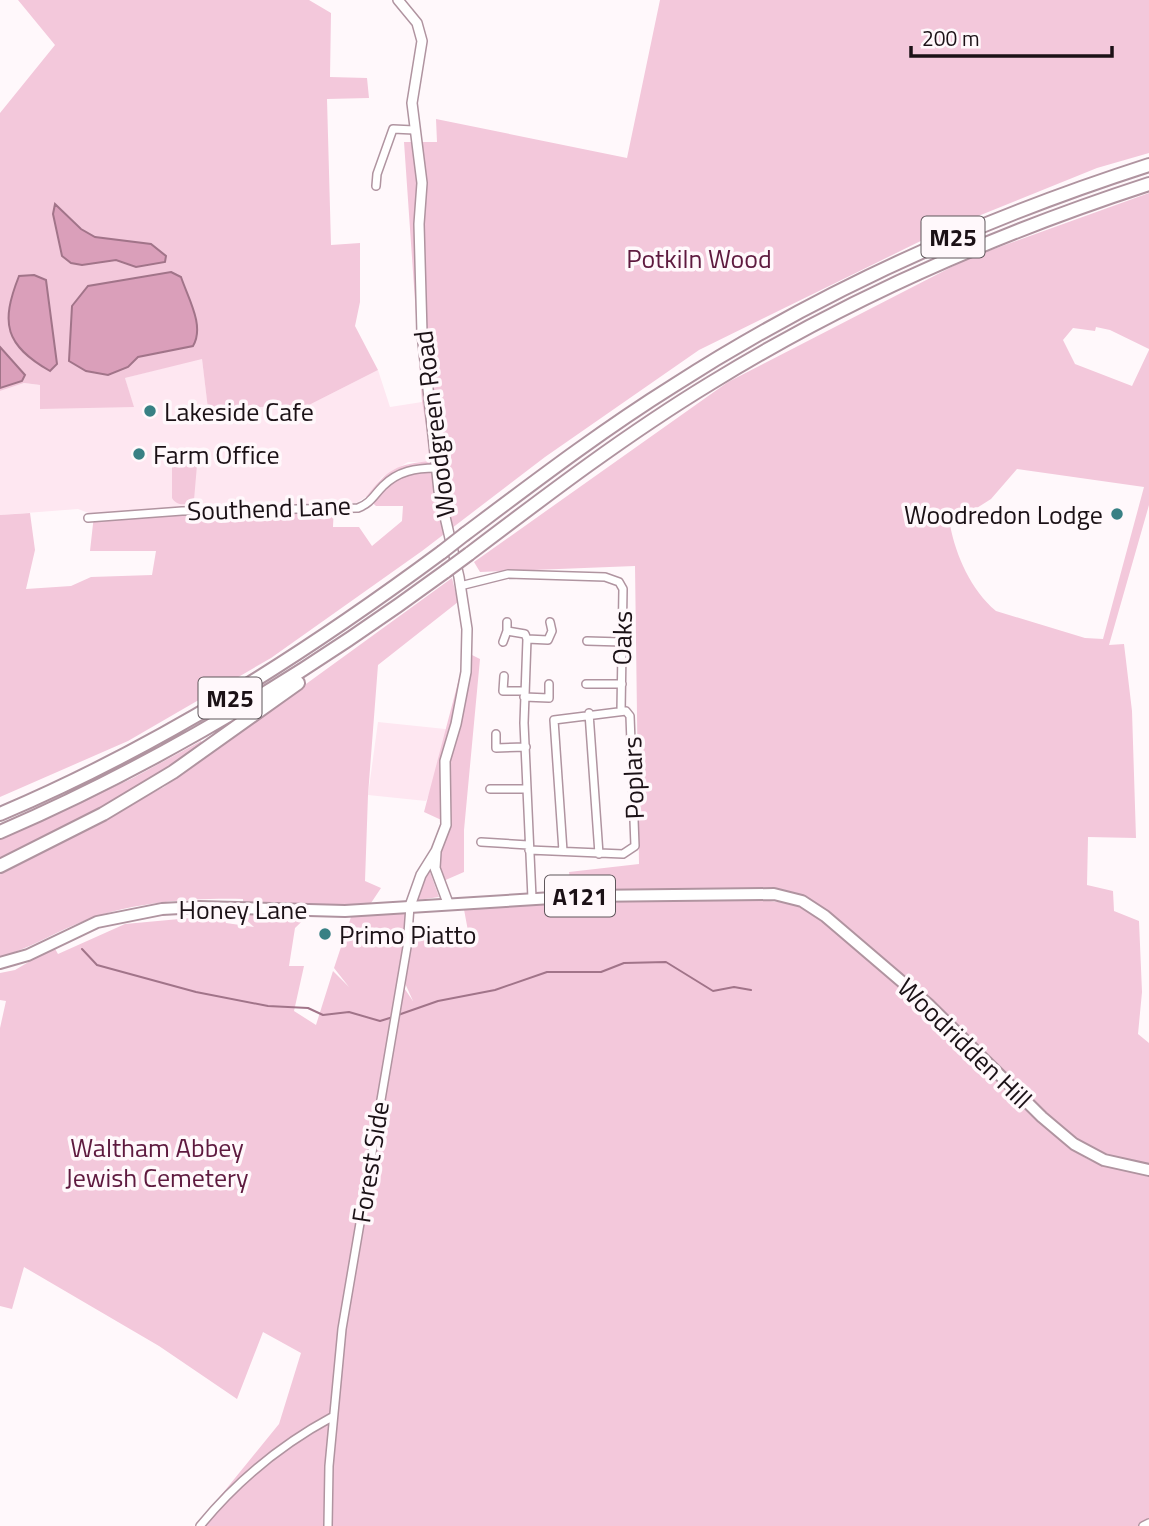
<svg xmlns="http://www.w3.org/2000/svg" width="1149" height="1526" font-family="'Titillium Web',sans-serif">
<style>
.built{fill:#fee7f1}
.green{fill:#f3c8db;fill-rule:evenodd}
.water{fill:#da9fba;stroke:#a17489;stroke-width:2}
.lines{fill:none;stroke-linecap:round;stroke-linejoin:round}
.stream{stroke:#a17489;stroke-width:2}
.minor-casing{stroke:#b094a0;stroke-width:10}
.tertiary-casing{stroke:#b094a0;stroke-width:12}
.primary-casing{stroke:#b094a0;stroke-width:14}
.motorway-casing{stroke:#b094a0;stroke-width:16}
.minor{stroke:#fff;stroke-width:7}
.tertiary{stroke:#fff;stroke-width:9}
.primary{stroke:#fff;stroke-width:10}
.motorway{stroke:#fff;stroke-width:12}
.motorway-bridge-casing{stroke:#b094a0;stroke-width:16;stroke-linecap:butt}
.motorway-bridge{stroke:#fff;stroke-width:12}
.poi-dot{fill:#388084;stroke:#fff8fb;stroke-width:2.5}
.labels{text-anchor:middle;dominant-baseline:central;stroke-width:7;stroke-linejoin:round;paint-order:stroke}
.shield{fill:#fff8fb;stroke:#5f565b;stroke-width:2}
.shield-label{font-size:24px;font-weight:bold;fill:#1b1116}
.park-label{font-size:26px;fill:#5e1a3f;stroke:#fff8fb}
.poi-label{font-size:26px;fill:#1b1116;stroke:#fff8fb;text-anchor:start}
.street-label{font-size:26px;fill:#1b1116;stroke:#fff8fb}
</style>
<rect width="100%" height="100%" fill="#fff8fb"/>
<path class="built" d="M202,358l6,50 101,-3 69,-35 12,37 32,-5 10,60h-24l-26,15 -16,20 -10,6 -262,12 -16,-6 -78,6v-124l24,-8 16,2v23l93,-2 -8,-28z
M378,722l77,8 -10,31 -19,40 -58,-6z"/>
<path class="green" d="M18,0h291l22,13 -1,64 37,1 2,20 -42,1 4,146 29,-2v59l-5,24 23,44 -69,35 -101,4 -6,-50 -77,19 9,29 -94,2v-24l-16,-2 -24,8v-278l55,-68z
M660,0h489v153l-52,15 -156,63 -242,119 -154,107 -123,94 -151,107 -143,83 -128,56v-282l30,-2 5,37 -9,39 45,-3 20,-9 61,-2 4,-24h-66l4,-36 240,-11 -1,23h26l13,19 30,-25 1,-15h-27l-10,-9c22,-28 30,-33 66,-36l-10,-59 -18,-260h33l-1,-23 191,39z
M1149,193v156l-39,-19 -14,-3 -1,4 -22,-3 -10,12 12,24 57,22 17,-36v155l-40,140 15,-1 8,67 4,127 -48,-1 -1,48 26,6 1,20 25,10 3,71 -4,42 11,9v125l-51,-11 -43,-35 -234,-214 -62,-18 -173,1 2,-5 -16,6 -3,-20 70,-8 -4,-298 -155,6 -6,-10 254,-180 241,-124zM1017,469l127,18 -41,152 -18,-1 -89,-27c-25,-21 -40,-55 -46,-86l41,-26z
M177,459l16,1 4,5 -3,35c-6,6 -18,6 -22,-2v-35z
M452,578l6,24 -80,63 -10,130 -3,86 16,7 -10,15 -53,3 -23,22 -6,38h15l-10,45 22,14 17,-54 16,16 -15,-19 17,-51 57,-5 -10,67 15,22 -9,-20 9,-46 55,-4 -5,-27 275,-6 53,5 24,11 127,110 57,60 71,65 21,12 58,16v349h-953l83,-102 22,-71 -38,-21 -26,67 -78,-53 -135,-79 -12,42 -12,-3v-278l6,-27 -6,-1v-27l15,-3 39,-23 4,7 67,-30 98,-9 3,8 28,4 -11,-10v-18c-54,-1 -113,3 -164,24 -27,11 -51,26 -79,34v-85l164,-85z
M466,652l14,7 -16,171v42l-23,10 -4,-29 13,-29 -26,-12z
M201,741l4,5c-65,44 -134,80 -205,114v-22l131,-59z
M429,869l10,28 -21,3 3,-17z"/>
<path class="water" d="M55,204l26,25 14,8 56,7 15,12 -1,6 -29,5 -20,-7 -34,5 -11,-2 -9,-7 -9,-42z
M171,272l10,5c7,21 24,49 12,69l-55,11 -10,10 -20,8 -22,-4 -17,-10 3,-55 16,-20z
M34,275l12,5 11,84 -7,7c-45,-26 -50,-47 -31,-95z
M0,347l25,28 -3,6 -22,7z"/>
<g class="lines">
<path class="stream" d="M82,949l15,16 99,27 72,14 40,2 15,7 26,-3 31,9 13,-4
M398,1015l40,-14 57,-11 52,-18h54l23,-9 42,-1 47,29 21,-4 17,3"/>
<g class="minor-casing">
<path id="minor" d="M376,186l1,-12 16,-45 21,1
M88,518l94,-7 176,-3c13,-5 16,-13 25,-22 15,-15 33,-18 53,-18
M460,586l48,-12 97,3 14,5 4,7 -2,122
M507,622v9l18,3 2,5
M527,639l-3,84 8,175
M527,639l21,1 4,-9 -2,-9
M587,641l35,1
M503,642l4,-11
M504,676l-1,15h22
M586,684h36
M524,697l25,1v-14
M589,713l10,141
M496,734v14l30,-1
M490,789h37
M481,842l47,3
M529,850l94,4 12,-8 -5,-130 -4,-5 -72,9 9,131
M200,1526c36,-44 82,-82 132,-109
M328,1526l1,-60 13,-137 65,-382 3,-41
M1143,1526l6,-3"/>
</g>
<g class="tertiary-casing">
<path id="tertiary" d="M398,0l19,23 5,18 -10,62 10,80 -3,41 3,109 17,158 20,86 8,52 -1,43 -10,52 -11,37 1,64 -10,26 -15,24 -11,31
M436,852l-1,16 13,35"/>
</g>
<g class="primary-casing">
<path id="primary" d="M0,963l28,-8 69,-33 65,-13 37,-2 146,4 239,-15 190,-2 28,7 23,15 103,88 114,113 32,27 30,16 45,10"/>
</g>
<g class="motorway-casing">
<path id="motorway" d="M465,534c68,-51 136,-103 208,-148 149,-96 308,-167 476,-221
M469,554c79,-60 158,-120 242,-171 138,-85 284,-149 438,-199
M0,814c160,-68 303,-159 442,-262
M0,832c160,-69 306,-158 446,-261
M0,866l103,-52 70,-42 125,-89"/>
</g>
<use href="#minor" class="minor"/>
<use href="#tertiary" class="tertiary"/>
<use href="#primary" class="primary"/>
<use href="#motorway" class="motorway"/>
<g class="motorway-bridge-casing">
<path id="motorway-bridge" d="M442,552l23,-18
M446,571l23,-17"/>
</g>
<use href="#motorway-bridge" class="motorway-bridge"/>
</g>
<g class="poi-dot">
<circle cx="150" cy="411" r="7"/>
<circle cx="139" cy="454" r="7"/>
<circle cx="1117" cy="514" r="7"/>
<circle cx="325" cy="934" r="7"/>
</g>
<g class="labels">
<g class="shield">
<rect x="921.5" y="216.5" width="63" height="41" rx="5"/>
<rect x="198.5" y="677.5" width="63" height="41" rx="5"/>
<rect x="545" y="875.5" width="70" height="41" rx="5"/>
</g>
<g class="shield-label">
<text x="953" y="237">M25</text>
<text x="230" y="698">M25</text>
<text x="580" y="896">A121</text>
</g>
<g class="park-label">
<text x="699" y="258">Potkiln Wood</text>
<text x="157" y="1147">Waltham Abbey<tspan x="157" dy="30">Jewish Cemetery</tspan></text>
</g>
<g class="poi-label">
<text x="164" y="411">Lakeside Cafe</text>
<text x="153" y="454">Farm Office</text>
<text x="1103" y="514" text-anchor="end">Woodredon Lodge</text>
<text x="339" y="934">Primo Piatto</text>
</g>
<g class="street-label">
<text transform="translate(434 424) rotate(-97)">Woodgreen Road</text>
<text transform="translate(269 508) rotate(-2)">Southend Lane</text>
<text transform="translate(622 638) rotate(-89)">Oaks</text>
<text transform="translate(633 778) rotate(-92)">Poplars</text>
<text x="243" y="909">Honey Lane</text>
<text transform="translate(965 1043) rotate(44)">Woodridden Hill</text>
<text transform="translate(370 1162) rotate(-81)">Forest Side</text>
</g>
</g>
<path d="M911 46v10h201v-10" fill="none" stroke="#1b1116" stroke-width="3.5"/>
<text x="922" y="46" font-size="21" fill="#1b1116" stroke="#fff8fb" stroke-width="5" paint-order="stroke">200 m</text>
</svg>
